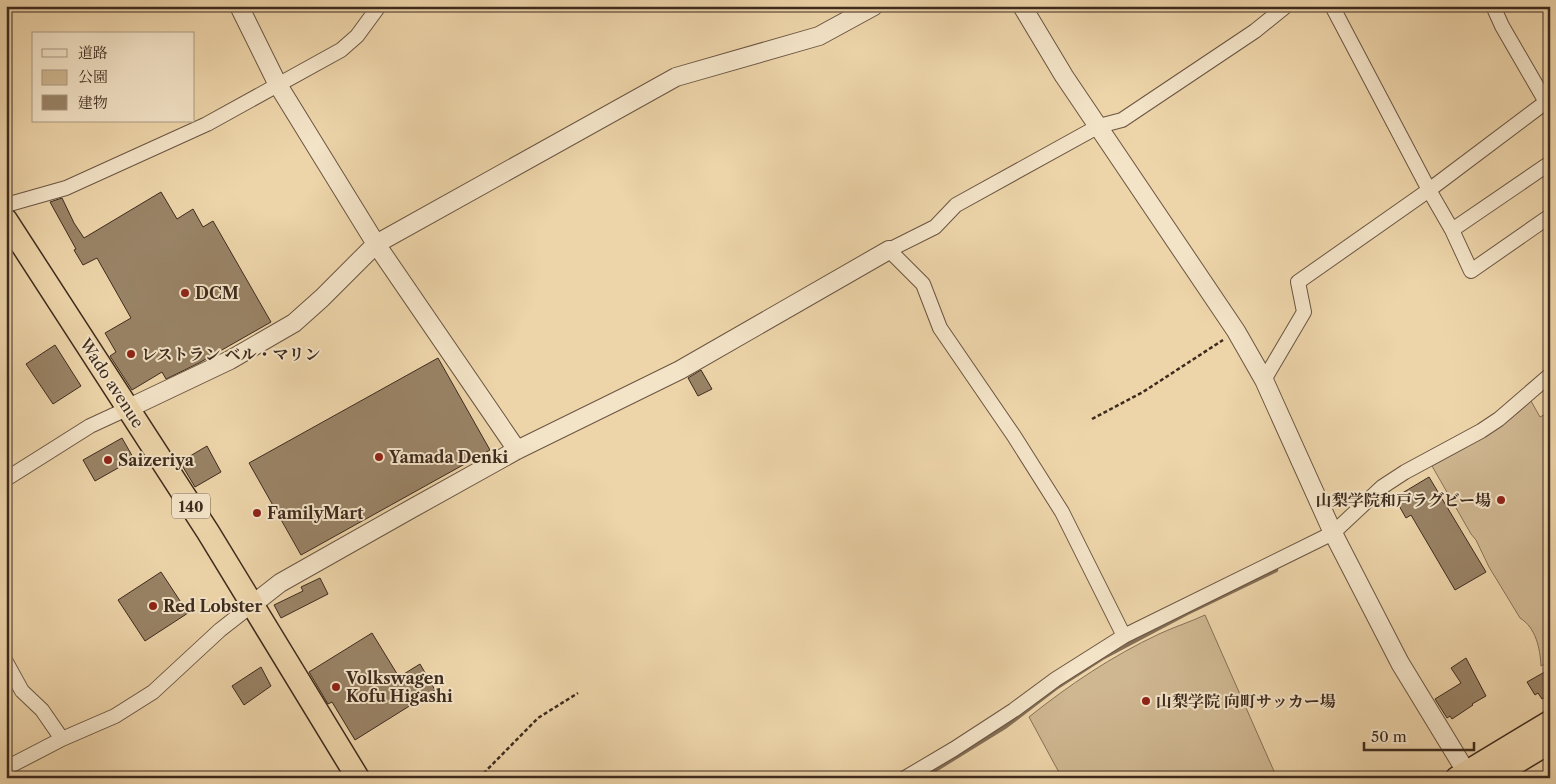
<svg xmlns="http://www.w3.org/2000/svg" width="1556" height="784" font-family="'Libre Caslon Text','Noto Serif JP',serif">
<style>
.green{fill:#cfb791;stroke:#867158}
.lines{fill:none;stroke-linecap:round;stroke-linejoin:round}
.stream{stroke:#846e55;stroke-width:4.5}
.building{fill:#998366;stroke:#3e2b1e}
.minor-casing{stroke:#6a5541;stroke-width:16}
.tertiary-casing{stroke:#6a5541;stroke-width:20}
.trunk-casing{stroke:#3e2b1e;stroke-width:25}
.path{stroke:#3e2b1e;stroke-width:2.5;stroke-dasharray:4 2.5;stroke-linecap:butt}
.minor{stroke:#f3e3c7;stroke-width:14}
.tertiary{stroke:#f3e3c7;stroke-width:18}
.trunk{stroke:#edd4a9;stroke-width:22}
.poi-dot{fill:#8f2418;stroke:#f3e3c7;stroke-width:2}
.labels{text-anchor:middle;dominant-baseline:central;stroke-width:4;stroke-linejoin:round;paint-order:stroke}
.shield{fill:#f3e3c7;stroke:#746251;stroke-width:1}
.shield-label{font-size:15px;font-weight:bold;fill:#3e2b1e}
.poi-label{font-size:16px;font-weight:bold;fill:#3e2b1e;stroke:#f3e3c7;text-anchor:start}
.street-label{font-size:16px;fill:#3e2b1e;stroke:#f3e3c7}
</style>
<rect width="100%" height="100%" fill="#edd4a9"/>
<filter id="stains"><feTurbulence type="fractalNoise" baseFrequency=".004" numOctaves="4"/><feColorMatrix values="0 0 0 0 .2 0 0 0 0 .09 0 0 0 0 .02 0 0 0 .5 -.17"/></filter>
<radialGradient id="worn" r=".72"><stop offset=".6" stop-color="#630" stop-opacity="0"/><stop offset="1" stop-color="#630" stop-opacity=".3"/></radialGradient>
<path class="green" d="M1531,401l9,16 10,-5v249l-9,5c-1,-18 -5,-38 -21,-48l-31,-51 -13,-27 -5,-6 -39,-68c35,-19 70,-37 99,-65z
M1205,615l72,163h-215l-33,-61c40,-32 83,-61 130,-83 15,-7 31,-12 46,-19z"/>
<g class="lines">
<path class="stream" d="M922,778l84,-52 51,-39 45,-29 85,-45 89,-43"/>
</g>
<path class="building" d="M161,192l16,27 16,-10 10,18 10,-6 58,101 -72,41 -33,16 -4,-7 -30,18 -22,-34 6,-4 -11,-19 26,-15 -34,-60 -14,7 -9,-15 2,-1 -26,-47 12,-4 12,25 10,15z
M55,345l26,41 -28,18 -27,-40z
M438,358l52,92 -189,105 -52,-92z
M701,370l11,19 -14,7 -10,-18z
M122,438l12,21 -39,22 -12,-21z
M207,446l14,26 -26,15 -15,-25z
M1429,477l57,95 -31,18 -44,-75 -5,3 -8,-14 5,-3 -4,-6z
M161,572l27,41 -43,28 -27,-41z
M320,578l8,16 -47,24 -7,-13 29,-14 -2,-4z
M372,633l27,44 21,-13 15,26 -80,50 -23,-38 -4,2 -19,-32z
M1466,658l20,38 -14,8 1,1 -21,14 -2,-3 -3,2 -12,-19 26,-16 -10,-15z
M261,667l10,19 -27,19 -12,-19z
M1550,669v25l-8,5 -4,-6 -3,2 -8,-13z"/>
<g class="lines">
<g class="minor-casing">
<path id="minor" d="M1332,6l97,184 23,40 98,-67
M6,205l60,-17 141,-64 134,-74 16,-14 22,-30
M1452,230l19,41 79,-55
M1264,380l40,-68 -6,-30 131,-92 117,-88 -44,-76 -9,-20
M6,479l84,-53 39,-18
M1124,636l-62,-124 -48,-76 -74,-108 -17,-44 -34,-34 46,-23 21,-22 143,-79 23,-6 133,-89 31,-25
M6,662l16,29 20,19 20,29
M6,768l56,-29 53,-23 38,-24 67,-62 32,-25
M905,778l49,-29 60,-39 42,-31 68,-43 209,-103 49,-46 23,-15 76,-41 18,-12 51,-44"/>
</g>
<g class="tertiary-casing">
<path id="tertiary" d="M239,6l39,79 98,159 141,206
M1022,6l42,70 172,255 28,49 69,153 67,130 70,115
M129,408l101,-48 64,-37 28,-25 54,-54 300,-167 143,-41 55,-30
M252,605l28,-22 131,-74 106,-59 163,-80 209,-120"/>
</g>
<g class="trunk-casing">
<path id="trunk" d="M6,220l202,312 150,246
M1457,778l93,-56
M1490,778l60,-36"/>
</g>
<path class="path" d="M1092,419l51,-27 80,-52
M479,778l59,-60 40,-25"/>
<use href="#minor" class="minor"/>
<use href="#tertiary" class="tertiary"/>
<use href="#trunk" class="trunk"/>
</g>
<g class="poi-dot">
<circle cx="185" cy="293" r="5"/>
<circle cx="131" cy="354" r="5"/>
<circle cx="379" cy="457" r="5"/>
<circle cx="108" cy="460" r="5"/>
<circle cx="1501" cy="500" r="5"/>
<circle cx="257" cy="513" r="5"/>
<circle cx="153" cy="606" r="5"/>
<circle cx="336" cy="687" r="5"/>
<circle cx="1146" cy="701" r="5"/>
</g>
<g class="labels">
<rect class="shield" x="172" y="493.5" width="38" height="25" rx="4"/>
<g class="shield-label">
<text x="191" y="506">140</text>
</g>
<g class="poi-label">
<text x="195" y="293">DCM</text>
<text x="141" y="354">レストラン ベル・マリン</text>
<text x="389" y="457">Yamada Denki</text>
<text x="118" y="460">Saizeriya</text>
<text x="1491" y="500" text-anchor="end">山梨学院和戸ラグビー場</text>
<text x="267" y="513">FamilyMart</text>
<text x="163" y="606">Red Lobster</text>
<text x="346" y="678">Volkswagen<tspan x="346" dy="18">Kofu Higashi</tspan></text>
<text x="1156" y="701">山梨学院 向町サッカー場</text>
</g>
<g class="street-label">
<text transform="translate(112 383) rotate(57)">Wado avenue</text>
</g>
</g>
<rect width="1556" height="784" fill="none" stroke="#edd4a9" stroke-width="25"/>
<rect x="8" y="8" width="1541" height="769" fill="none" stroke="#3e2b1e" stroke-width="2.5"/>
<rect x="12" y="12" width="1531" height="759" fill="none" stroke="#3e2b1e"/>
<rect x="32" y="32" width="162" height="90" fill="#f3e3c7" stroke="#ab9983"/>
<rect x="42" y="49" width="25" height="8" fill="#f3e3c7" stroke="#ab9983"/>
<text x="78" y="58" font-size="15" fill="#3e2b1e">道路</text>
<rect x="42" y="70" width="25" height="15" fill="#cfb791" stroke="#ab9983"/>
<text x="78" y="82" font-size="15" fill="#3e2b1e">公園</text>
<rect x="42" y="95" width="25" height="15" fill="#998366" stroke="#ab9983"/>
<text x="78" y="108" font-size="15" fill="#3e2b1e">建物</text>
<path d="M1364 742v8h110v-8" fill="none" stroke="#3e2b1e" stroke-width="2.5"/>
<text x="1371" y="742" font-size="15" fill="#3e2b1e" stroke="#f3e3c7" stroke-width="4" paint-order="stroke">50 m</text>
<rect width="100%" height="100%" filter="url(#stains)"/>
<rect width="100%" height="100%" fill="url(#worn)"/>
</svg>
